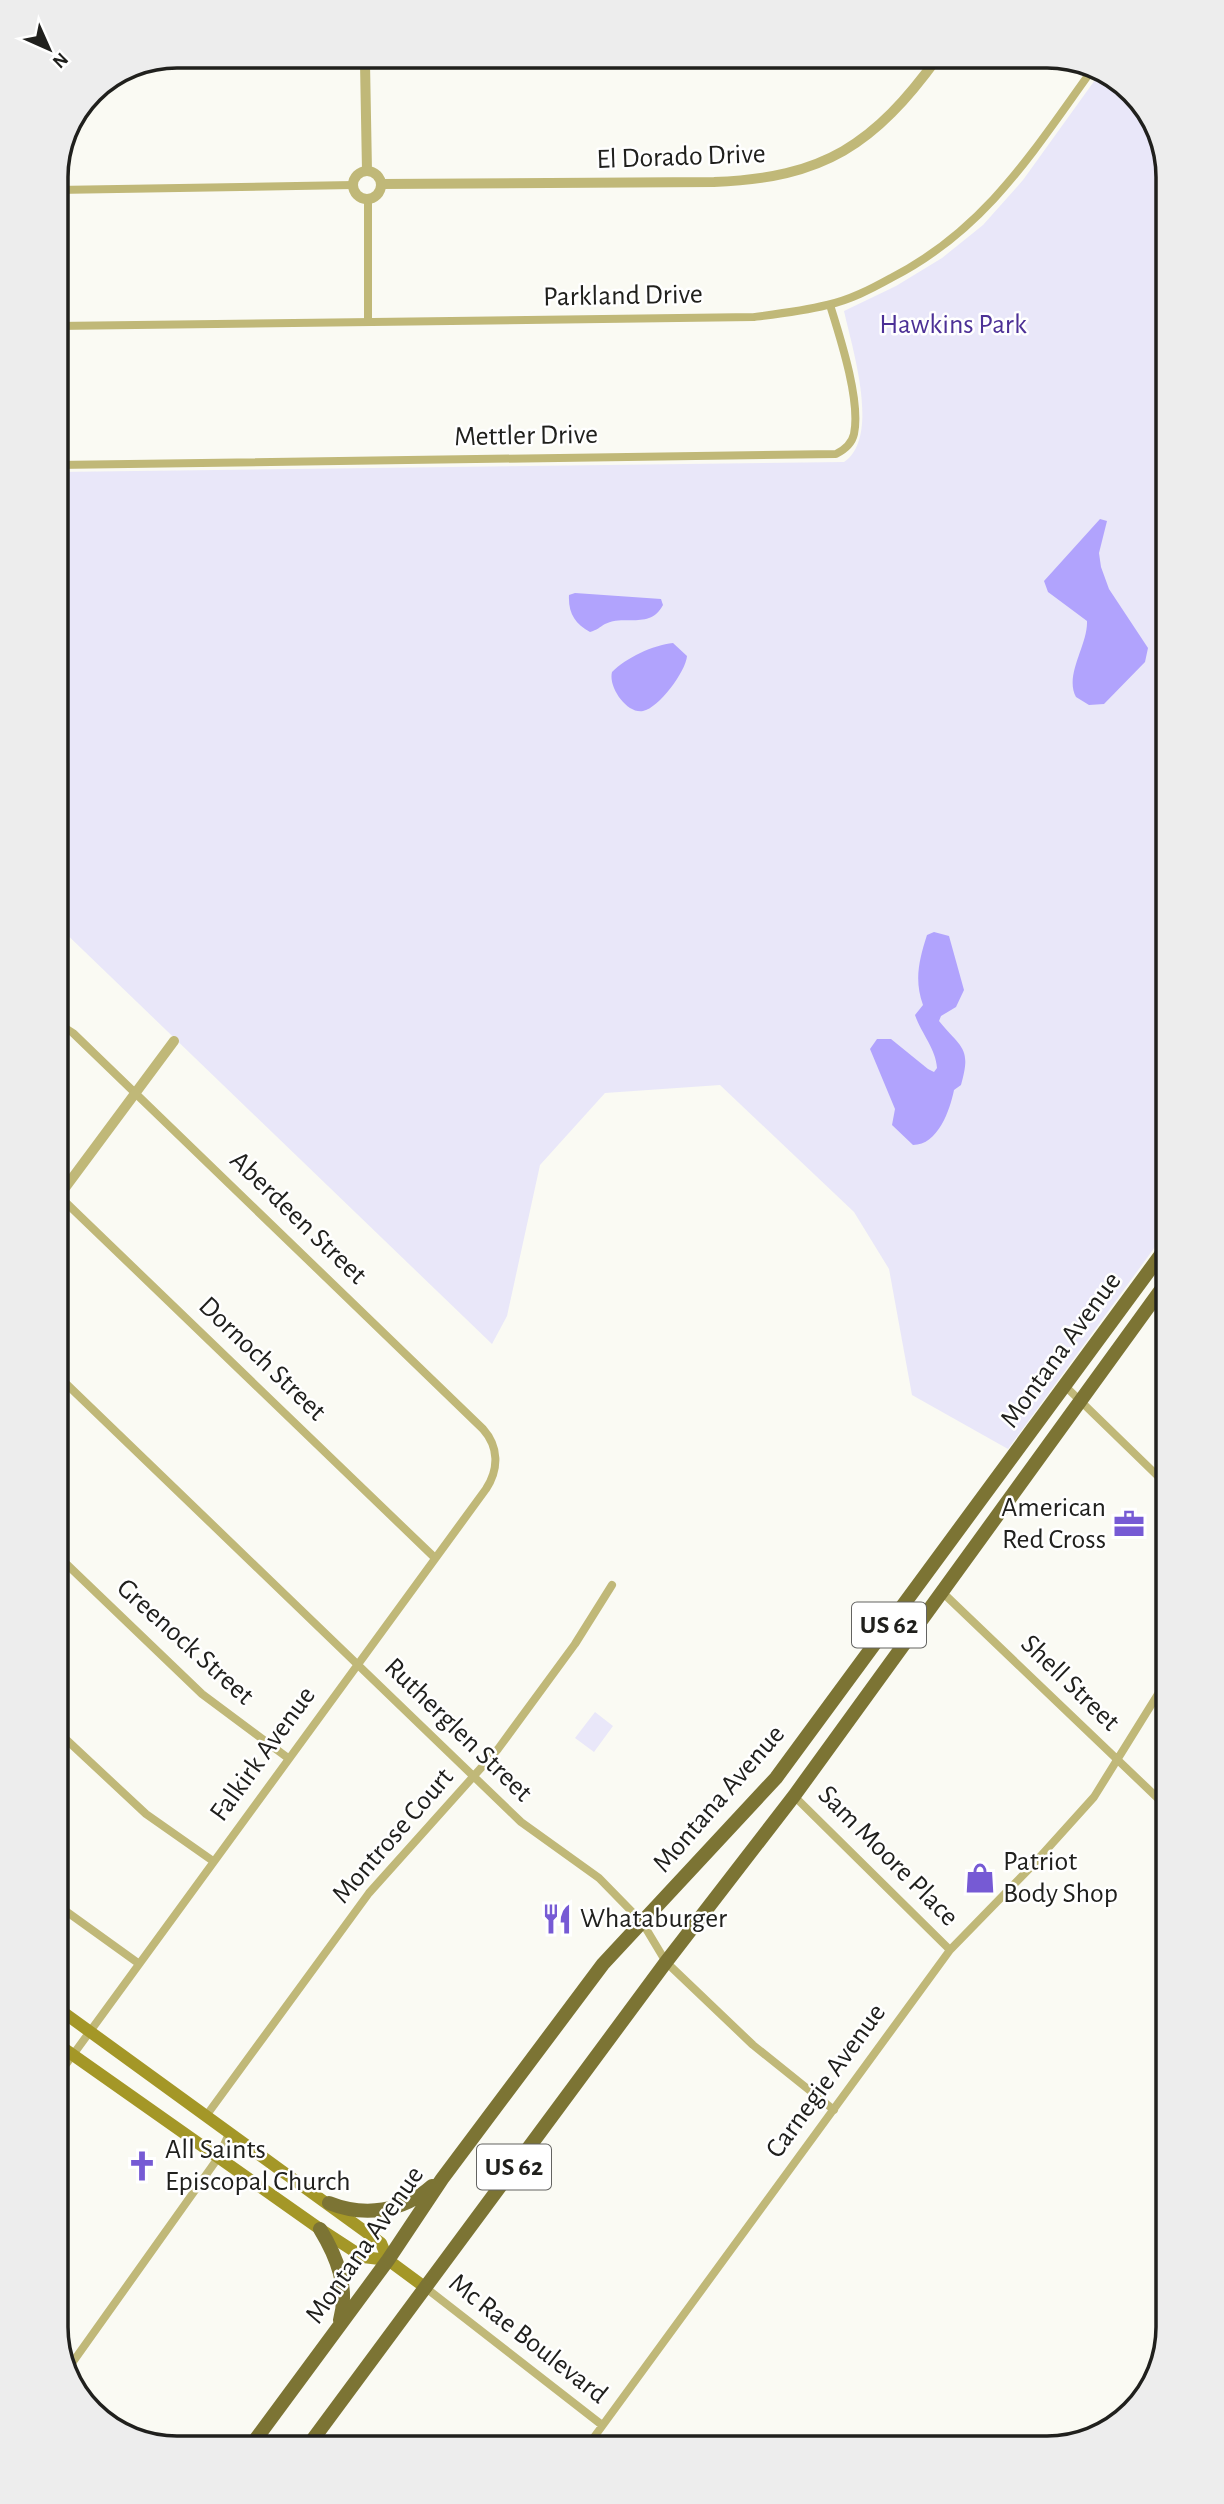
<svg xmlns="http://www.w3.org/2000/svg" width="1224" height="2504" font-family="'Alegreya Sans',sans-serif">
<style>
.green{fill:#e9e7f9}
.water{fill:#b1a3fd}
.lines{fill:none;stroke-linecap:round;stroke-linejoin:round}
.minor{stroke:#c0b878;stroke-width:8}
.tertiary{stroke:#c0b878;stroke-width:10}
.secondary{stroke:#a49727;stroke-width:12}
.trunk{stroke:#7c7434;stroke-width:14}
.labels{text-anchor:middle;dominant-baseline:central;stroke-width:5;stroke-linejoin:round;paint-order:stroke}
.shield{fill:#fff;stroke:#636361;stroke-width:2}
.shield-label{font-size:26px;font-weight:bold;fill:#20201d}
.street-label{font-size:28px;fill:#20201d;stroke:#fff}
.park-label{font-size:28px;fill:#4c3096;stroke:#fff}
.poi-label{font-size:28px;fill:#20201d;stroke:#fff;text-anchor:start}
.rim{fill:none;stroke:#20201d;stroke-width:3.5}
</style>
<rect width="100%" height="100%" fill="#fafaf3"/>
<path class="green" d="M1100,73l20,8 39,50 9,46v1052l-160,220 -96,-54 -23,-126 -35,-57 -134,-127 -115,8 -65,72 -33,151 -15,28 -436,-420v-452l788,-10c37,-25 8,-114 0,-151l52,-25 46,-28 41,-33 40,-45z
M595,1712l18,14 -19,26 -19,-14z"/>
<path class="water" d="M1100,519l7,2 -8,32 2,14 8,22 39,59 -3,14 -41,42 -15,1 -13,-8c-12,-22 12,-52 11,-76l-39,-29 -4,-11z
M575,593l86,6 2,6c-13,25 -39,9 -58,19 -5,3 -8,6 -15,8 -15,-8 -22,-19 -21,-37z
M673,643l14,13c-1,15 -28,52 -44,55 -16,3 -35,-24 -31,-39 14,-14 41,-27 61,-29z
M934,932l15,4 15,54 -8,17 -15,9 -2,5c22,27 33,26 22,64l-7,5c-4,20 -16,55 -41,55l-21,-20 3,-16 -25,-60 7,-10h14l37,30 6,3 3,-4c-1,-19 -16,-35 -22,-53l8,-10c-9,-25 -4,-45 4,-70z"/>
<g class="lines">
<path class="minor" d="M56,190l297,-5
M368,199v123
M56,326l698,-9c24,-3 49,-6 73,-12 23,-5 44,-16 64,-27 94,-48 141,-125 201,-208
M56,465l780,-11c8,-4 16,-11 18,-20 7,-33 -14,-97 -24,-129
M56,1193l379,365
M56,1374l465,448 78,56 43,44 24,40 87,83 81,65
M1065,1386l103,100
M56,1554l146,140 86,64
M941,1591l227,217
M56,1730l90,84 67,47
M794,1796l156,154
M56,1904l82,59
M56,2078l430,-589c13,-20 13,-42 -3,-60l-410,-396 -17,-11
M206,2116l163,-223 129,-144 77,-105 37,-59
M426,2288l176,137
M65,2373l153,-215 11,-24
M589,2444l361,-494 80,-82 64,-71 74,-119"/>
<path class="tertiary" d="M365,63l2,108
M353 185a14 14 0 1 1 28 0a14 14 0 1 1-28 0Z
M381,184l333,-2c110,-4 160,-37 224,-125
M56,1200l118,-159"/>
<path class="secondary" d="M56,2007l325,236 7,17
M56,2043l264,186 43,28 25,3 38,28"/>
<path class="trunk" d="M329,2203c35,14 74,9 103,-17
M320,2229c17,28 29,58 20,91
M308,2446l358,-484 128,-166 374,-516
M250,2447l138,-187 54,-81 161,-215 173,-186 392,-533"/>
</g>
<defs>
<g id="office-bare" transform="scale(2.415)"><path d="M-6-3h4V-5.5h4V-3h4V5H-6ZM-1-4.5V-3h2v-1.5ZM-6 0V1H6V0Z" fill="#765ad4" stroke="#fff" stroke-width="2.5" paint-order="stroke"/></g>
<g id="shop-bare" transform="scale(2.415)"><path d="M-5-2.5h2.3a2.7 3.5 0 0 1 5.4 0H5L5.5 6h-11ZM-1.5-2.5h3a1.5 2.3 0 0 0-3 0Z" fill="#765ad4" stroke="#fff" stroke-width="2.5" paint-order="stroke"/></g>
<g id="restaurant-bare" transform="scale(2.415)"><path d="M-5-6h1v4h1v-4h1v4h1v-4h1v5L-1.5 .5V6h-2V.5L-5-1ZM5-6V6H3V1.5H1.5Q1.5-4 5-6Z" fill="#765ad4" stroke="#fff" stroke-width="2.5" paint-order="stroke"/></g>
<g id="church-bare" transform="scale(2.415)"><path d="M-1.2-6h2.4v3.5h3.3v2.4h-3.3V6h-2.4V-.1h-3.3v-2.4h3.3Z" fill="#765ad4" stroke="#fff" stroke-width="2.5" paint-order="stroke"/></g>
</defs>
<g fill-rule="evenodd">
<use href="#office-bare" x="1129" y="1524"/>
<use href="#shop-bare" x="980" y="1878"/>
<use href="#restaurant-bare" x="557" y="1919"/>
<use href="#church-bare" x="142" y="2166"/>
</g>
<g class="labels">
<g class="shield">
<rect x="852" y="1602.5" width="74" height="45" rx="5"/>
<rect x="477" y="2144.5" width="74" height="45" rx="5"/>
</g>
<g class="shield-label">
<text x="889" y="1625">US 62</text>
<text x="514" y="2167">US 62</text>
</g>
<g class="street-label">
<text transform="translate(681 157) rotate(-2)">El Dorado Drive</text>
<text transform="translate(623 296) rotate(-1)">Parkland Drive</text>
<text transform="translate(526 436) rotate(-1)">Mettler Drive</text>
<text transform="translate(298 1218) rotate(44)">Aberdeen Street</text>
<text transform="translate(1061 1350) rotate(-54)">Montana Avenue</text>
<text transform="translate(262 1359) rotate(44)">Dornoch Street</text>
<text transform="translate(185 1642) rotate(42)">Greenock Street</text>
<text transform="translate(1070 1683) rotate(44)">Shell Street</text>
<text transform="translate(458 1730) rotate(44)">Rutherglen Street</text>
<text transform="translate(263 1754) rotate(-54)">Falkirk Avenue</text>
<text transform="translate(719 1799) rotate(-49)">Montana Avenue</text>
<text transform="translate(393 1836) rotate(-49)">Montrose Court</text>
<text transform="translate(888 1856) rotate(45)">Sam Moore Place</text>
<text transform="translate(826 2081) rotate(-54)">Carnegie Avenue</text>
<text transform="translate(365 2245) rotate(-55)">Montana Avenue</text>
<text transform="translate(528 2339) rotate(38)">Mc Rae Boulevard</text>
</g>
<g class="park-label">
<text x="953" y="325">Hawkins Park</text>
</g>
<g class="poi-label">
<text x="1106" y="1508" text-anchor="end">American<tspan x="1106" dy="32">Red Cross</tspan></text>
<text x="1003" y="1862">Patriot<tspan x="1003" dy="32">Body Shop</tspan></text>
<text x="580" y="1919">Whataburger</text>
<text x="165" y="2150">All Saints<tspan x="165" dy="32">Episcopal Church</tspan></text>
</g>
</g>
<path d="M0 0H1224V2504H0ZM177 68H1047A109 109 0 0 1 1156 177V2327A109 109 0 0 1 1047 2436H177A109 109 0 0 1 68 2327V177A109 109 0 0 1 177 68Z" fill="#ededed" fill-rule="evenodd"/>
<path class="rim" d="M177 68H1047A109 109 0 0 1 1156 177V2327A109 109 0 0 1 1047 2436H177A109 109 0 0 1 68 2327V177A109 109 0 0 1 177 68Z"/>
<g transform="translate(49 49) rotate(135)" stroke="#ffffff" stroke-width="5" paint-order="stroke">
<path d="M0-5L12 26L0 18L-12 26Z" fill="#20201d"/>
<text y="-10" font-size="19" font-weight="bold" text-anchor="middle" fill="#20201d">N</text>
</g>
</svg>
